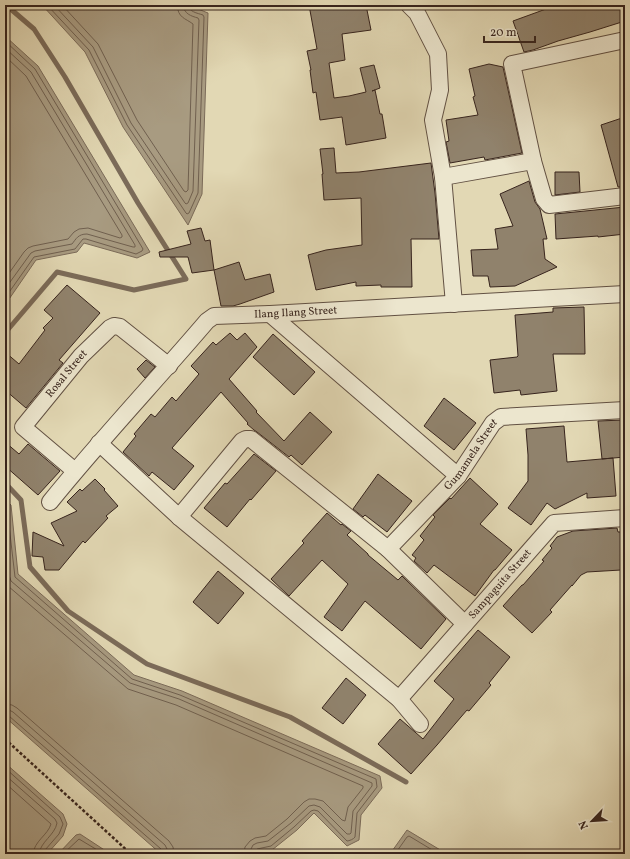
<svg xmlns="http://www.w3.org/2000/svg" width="630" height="859" font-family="Vollkorn,serif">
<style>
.water{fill:#a89b81;stroke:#7b6b59}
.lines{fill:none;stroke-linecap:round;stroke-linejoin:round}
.shore{stroke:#70604f;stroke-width:1}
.stream{stroke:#7b6b59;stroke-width:5}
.building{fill:#90826c;stroke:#37241d}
.street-casing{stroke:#625143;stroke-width:18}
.path{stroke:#37241d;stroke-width:2.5;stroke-dasharray:3 2;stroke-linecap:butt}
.street{stroke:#ece6ce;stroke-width:16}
.labels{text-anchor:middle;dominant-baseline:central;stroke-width:4;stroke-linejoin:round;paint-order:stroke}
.street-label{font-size:11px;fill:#37241d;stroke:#ece6ce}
</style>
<rect width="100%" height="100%" fill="#e2d8b4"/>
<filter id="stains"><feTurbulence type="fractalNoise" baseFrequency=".005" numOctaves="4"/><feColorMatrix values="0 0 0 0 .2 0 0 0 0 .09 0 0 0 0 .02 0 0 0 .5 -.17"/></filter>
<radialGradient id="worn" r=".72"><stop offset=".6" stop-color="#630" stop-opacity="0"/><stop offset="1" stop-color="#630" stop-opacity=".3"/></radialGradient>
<path class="water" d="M42,5h146l20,8 -6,181 -14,31 -65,-98 -38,-75z
M5,36l33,30 112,186 -13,6 -53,-15 -7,9 -41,8 -31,45z
M5,500l6,5 7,69 116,101 48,16 198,85 2,12 -21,27 -2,25 -12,6 -33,-33 -17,17 -25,20 -25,4h-86l-156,-137z
M5,763l58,51 4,10 -4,12 -16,18h-42z
M407,830l40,24h-57z
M80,834l29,19 2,1h-53l18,-19z"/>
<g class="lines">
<path class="shore" d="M47,5l42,45 38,75 59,88 1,1 2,-1 9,-20 6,-176 -1,-2c-6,-2 -14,-3 -15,-10
M54,5l39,42 38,76 54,80 1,1 2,-1 5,-12 6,-171 -1,-2c-7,-2 -14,-4 -15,-13
M62,5l36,39 39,76 47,71 2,1 2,-2 5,-166c-8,-6 -15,-6 -16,-19
M5,41l30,28 108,180 -1,2 -6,3 -50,-15h-3l-8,10 -41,8 -29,41
M5,48l26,24 104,173v2h-2l-46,-13c-9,0 -11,5 -15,10l-37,7 -4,2 -26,36
M5,56l21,20 96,159v2l-2,1 -32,-10 -9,1 -5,3 -6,7 -35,7 -5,2 -4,4 -19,27
M5,505l2,3 8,69 117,102 48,16 196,84 1,8 -20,26 -2,24c-1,2 -6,4 -8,4l-29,-30 -4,-1 -3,1 -17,16 -23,19 -14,3 -2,2v3
M5,537l4,38 2,6 119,102 49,16 193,84v3l-19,25 -2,22 -1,1h-3l-27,-27 -6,-2 -5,1 -18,17 -23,18 -11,2 -4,2 -2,4 -1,5
M5,582l3,4 120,103 48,16 187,81v2l-15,19 -3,14 -3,-1 -19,-19 -8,-2h-6l-5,3 -17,17 -21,17 -11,2 -5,3 -5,6 -1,7
M5,704l7,1 5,3 152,133 4,6 1,7
M5,710h4l4,2 152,133 2,4 1,5
M5,715l4,1 152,133 2,5
M5,768l55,49 3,7 -4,10 -14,16 -1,4
M5,775l50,44 2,4c-2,12 -17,19 -18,31
M5,783l46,41c-3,11 -17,17 -18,30
M63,854l16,-15 25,15
M395,854l12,-17 2,-1 30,18"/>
<path class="stream" d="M5,333l52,-61 77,18 52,-11 -48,-76 -73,-126 -31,-48 -28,-24
M5,483l16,17 9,67 38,44 79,53 143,53 116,65"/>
</g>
<path class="building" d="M309,5h57l5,25 -29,4 3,26 -16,3 5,35 15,-2 17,-4 -6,-24 14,-3 6,23 -8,3 3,-1 5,24h2l4,24 -40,7 -4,-28 -22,3 -4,-28 -3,1 -3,-23h1l-4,-19 10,-2z
M562,5h63v16l-35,11 -32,9 -25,9 -9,2 -11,-31 33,-12z
M489,64l14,3 19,86 -37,7 -1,-3 -34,6 -4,-21 3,-1 -3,-21 32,-5 -5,-18 2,-1 -6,-27z
M625,117v70h-7l-17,-62z
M334,148l2,25 23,-1 72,-9 4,30 4,46h-28l1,48h-31v-2l-25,1v-4l-40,8 -8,-35 18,-5 36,-5 -1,-47 -37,2 -2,-26h1l-3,-25z
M555,172h24l1,20 -25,3z
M529,181l6,21 5,7 7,30h-4l2,20 12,8 -42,19 -25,1 -2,-11h-15l-2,-26 27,-1 -3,-20 18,-3 -13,-32z
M625,207v27l-27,3v-1l-42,3 -1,-25z
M201,228l4,13 5,-1 4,30 25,-8 6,18 25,-6 4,18 -34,12 -7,2h-12l-7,-36 -22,3 -4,-16h-28l-1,-5 32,-8 -4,-13z
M67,285l33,28 -41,47 4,3 -37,45 -21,-18v-38l14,12 26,-34 -2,-2 10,-10 -9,-8z
M584,307l1,47h-32l4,37 -36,4 -1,-5 -26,3 -4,-33 27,-3 1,-1 -3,-41 38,-3v-4z
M230,333l7,7 8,-7 12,14 -28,32 28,32 -1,1 28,29 26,-29 22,20 -30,33 -11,-10 -2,2 -32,-25 -3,-2 -7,-6 1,-1 -27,-31 -49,56 22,18 -20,24 -22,-18 -3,4 -26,-24 13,-16 -2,-2 17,-20 4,3 17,-20 4,4 23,-27 -8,-8 22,-24 3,3z
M273,334l42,38 -21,23 -41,-38z
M146,360l9,7 -10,11 -8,-9z
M444,398l32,25 -22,27 -30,-24z
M624,420l1,12v25l-23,2 -4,-38z
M564,426l3,36 46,-4 3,38 -29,2v-5l-32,16 -8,-6 -16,22 -23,-17 20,-27v-26l-2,-26z
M5,442l14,12 9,-10 32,27 -22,24 -33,-29z
M254,454l22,17 -25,29 -1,-1 -23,28 -23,-19 21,-25 2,1z
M378,474l34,27 -25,31 -22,-17 -2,2 -10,-8z
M470,478l28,26 -18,20 32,26 -17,20h-1l-19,26 -41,-31 -7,8 -13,-12 2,-3 -4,-3 12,-15 -4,-4 15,-19 -2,-2 17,-17 1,1z
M95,479l10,10 -1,1 14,16 -12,10 2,2 -23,25 -2,-2 -24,29h-14l-2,-13 -11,-1 1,-24 31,14 -13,-23 26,-12 -10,-9 13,-13 2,2z
M327,513l14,12 1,-1 9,7 -4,4 21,19v1l30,25 4,-4 44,43 -25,30 -56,-48 -23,30 -18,-14 24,-33 -26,-24 -33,36 -18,-17 33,-36 -2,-2z
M617,528l1,4h7v36l-4,1v1l-34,2 -6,3 -9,11v-1l-22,25 2,2 -20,21 -29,-27 19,-21h1l21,-24 -2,-1 10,-12 -2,-2 7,-9 16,-6z
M218,571l26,22 -26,31 -25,-22z
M478,630l32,27 -21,26 2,2 -22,26 -2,-1 -30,35 -26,29 -33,-30 22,-25 23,20 31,-40 -20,-18z
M346,678l20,17 -23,29 -21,-16z"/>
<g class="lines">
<g class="street-casing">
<g id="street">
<path d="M409,5l8,8 21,41 2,36 -7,30 10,57 11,127"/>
<path d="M625,40l-113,24 21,97 11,38 5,6 76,-9"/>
<path d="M443,177l90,-16"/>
<path d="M270,314l188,162"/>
<path d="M99,443l80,74 220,182 21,25"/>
<path id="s1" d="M75,471l-52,-44 58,-71 29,-28 4,-2 6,1 49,39"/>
<path id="s2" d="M50,502c50,-62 105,-120 157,-181l7,-5 56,-2 355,-20"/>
<path d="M179,517l63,-76 4,-2h5l137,110 77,75"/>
<path id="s3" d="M388,549l70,-73 35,-53 8,-6 124,-7"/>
<path id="s4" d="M399,699l155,-176 71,-5"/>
</g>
</g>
<path class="path" d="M5,739l126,115"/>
<use href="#street" class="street"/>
</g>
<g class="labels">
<g class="street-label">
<text stroke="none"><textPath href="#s2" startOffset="330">Ilang Ilang Street</textPath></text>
<text stroke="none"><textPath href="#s1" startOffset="137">Rosal Street</textPath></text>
<text stroke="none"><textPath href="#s3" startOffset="126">Gumamela Street</textPath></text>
<text stroke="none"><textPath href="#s4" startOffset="153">Sampaguita Street</textPath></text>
</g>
</g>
<rect width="630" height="859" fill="none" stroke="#e2d8b4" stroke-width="20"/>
<rect x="6" y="6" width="618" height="847" fill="none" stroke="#37241d" stroke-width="2"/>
<rect x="10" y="10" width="610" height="839" fill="none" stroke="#37241d"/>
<g transform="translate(592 821) rotate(245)" stroke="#ece6ce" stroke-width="3" paint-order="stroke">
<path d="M0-3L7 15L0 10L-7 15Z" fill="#37241d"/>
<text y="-6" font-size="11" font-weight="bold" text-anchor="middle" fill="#37241d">N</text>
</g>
<path d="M484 36v6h51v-6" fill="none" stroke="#37241d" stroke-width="2"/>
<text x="490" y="36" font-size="12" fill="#37241d" stroke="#ece6ce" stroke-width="3" paint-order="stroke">20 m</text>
<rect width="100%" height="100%" filter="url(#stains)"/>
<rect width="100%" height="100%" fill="url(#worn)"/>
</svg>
